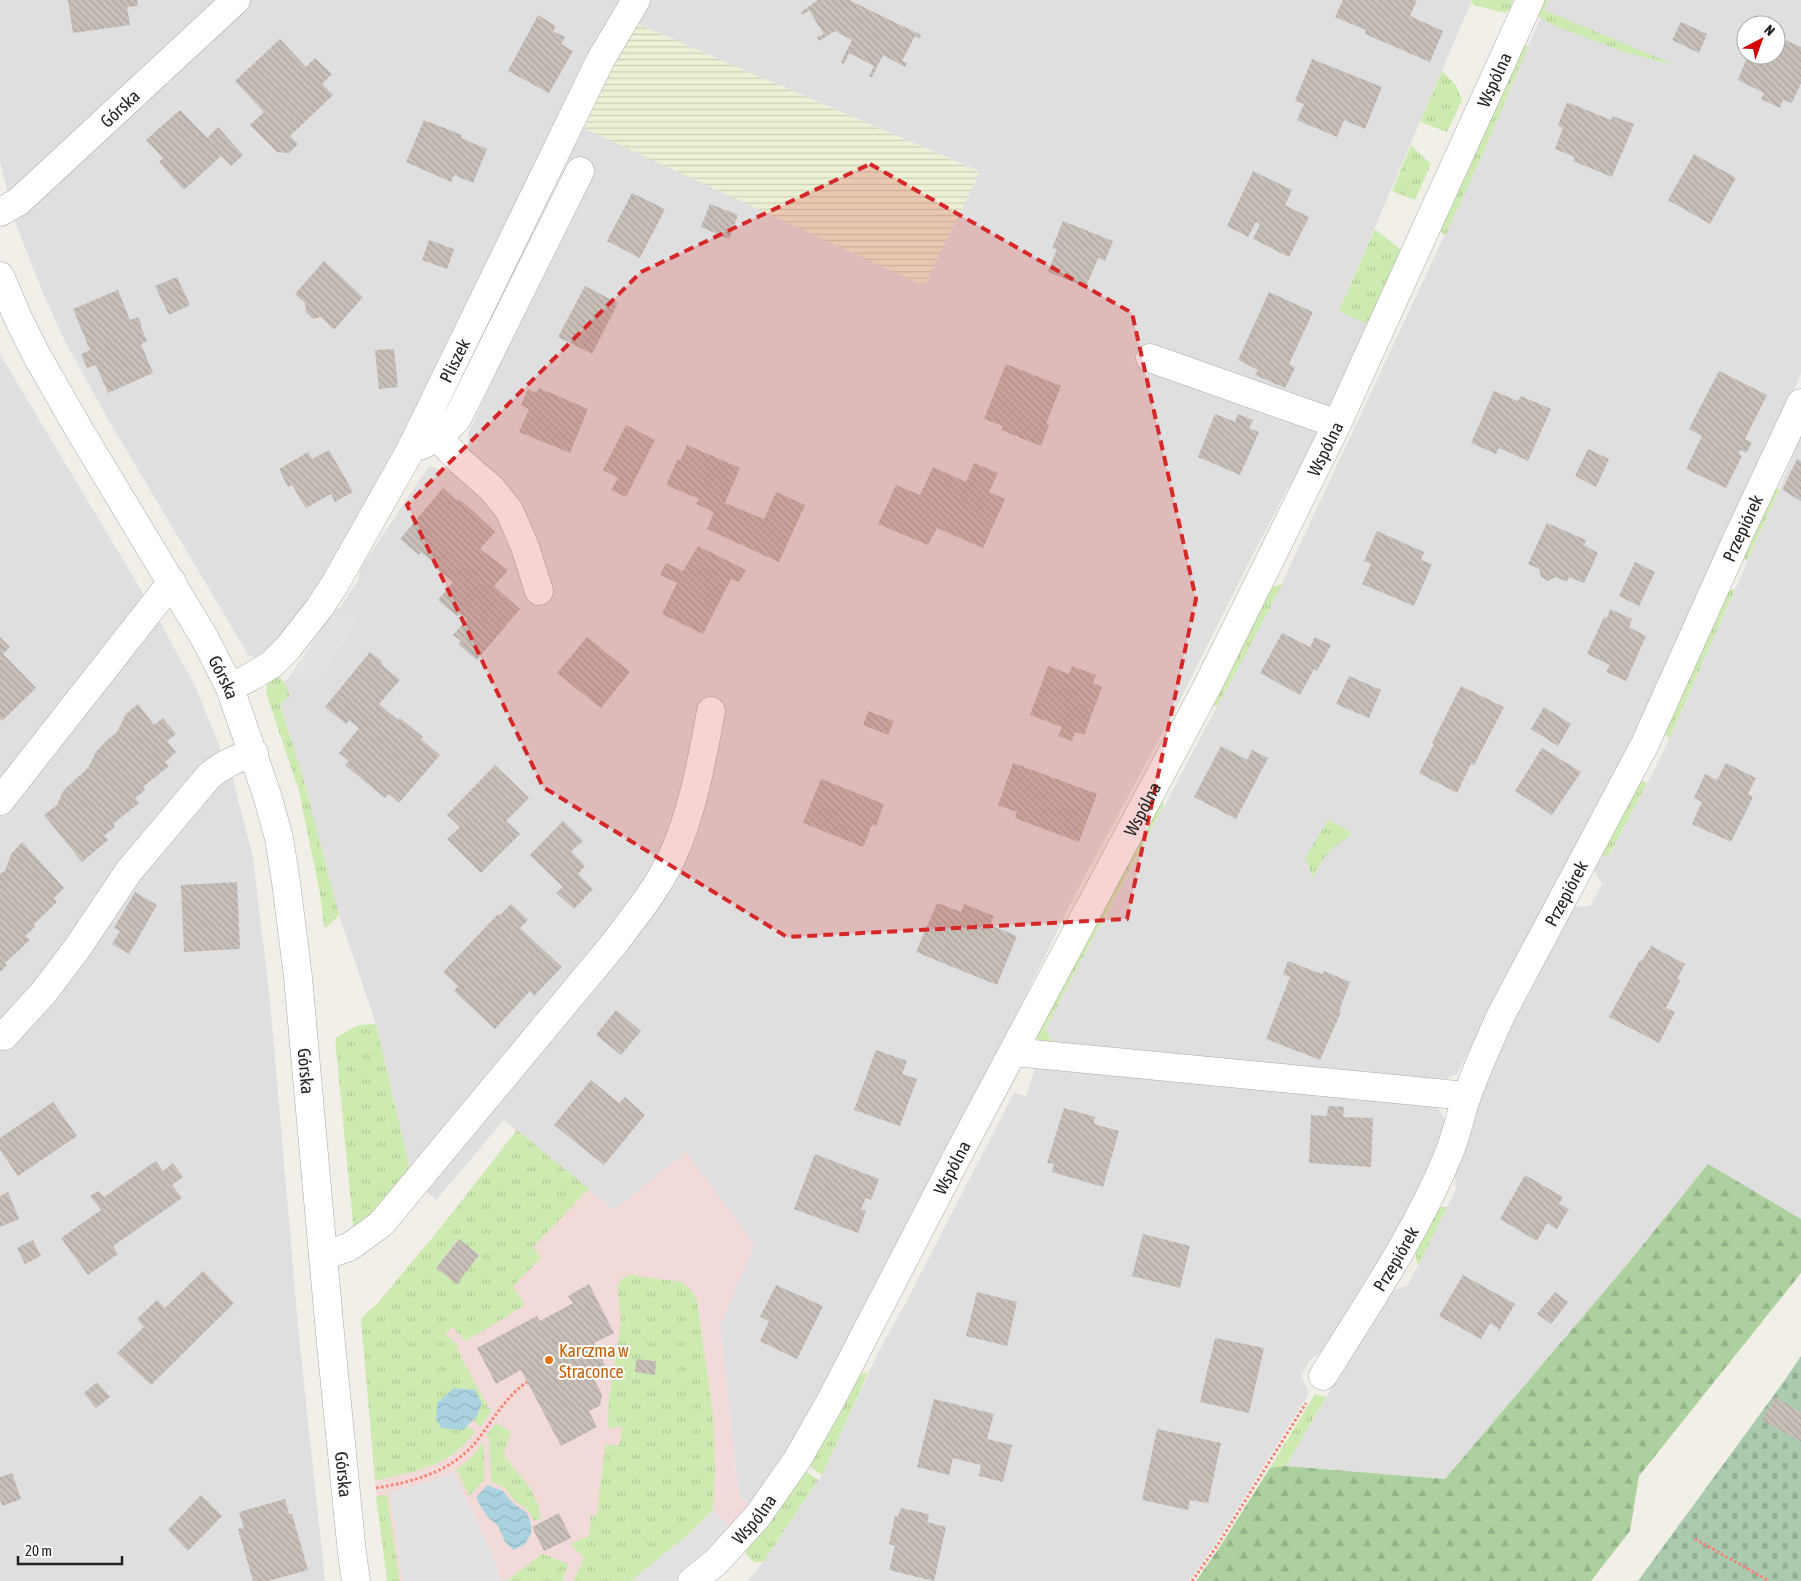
<svg xmlns="http://www.w3.org/2000/svg" width="1801" height="1581" font-family="'Asap Condensed',sans-serif">
<style>
.residential{fill:#e0dfdf;fill-rule:evenodd}
.commercial{fill:#f2dad9}
.farmland{fill:url(#farmland-rules)}
.grass{fill:url(#grass-tufts);fill-rule:evenodd}
.forest{fill:url(#forest-firs)}
.cemetery{fill:url(#cemetery-stones)}
.parking{fill:#e2e2e2}
.water{fill:url(#water-waves)}
.building{fill:url(#building-back-hatch)}
.lines{fill:none;stroke-linecap:round;stroke-linejoin:round}
.minor-casing{stroke:#a9a9a9;stroke-width:29}
.path{stroke:#fa8072;stroke-width:3;stroke-dasharray:2.5 2.5;stroke-linecap:butt}
.minor{stroke:#fff;stroke-width:28}
.marked{fill:#d62828;fill-opacity:0.2;stroke:#d62828;stroke-width:4;stroke-dasharray:10 6;stroke-linejoin:round}
.food-dot{fill:#e8710a;stroke:#fff;stroke-width:2}
.labels{text-anchor:middle;dominant-baseline:central;stroke-width:4;stroke-linejoin:round;paint-order:stroke}
.street-label{font-size:18px;fill:#222;stroke:#fff}
.food-label{font-size:18px;fill:#c56008;stroke:#fff;text-anchor:start}
</style>
<defs>
<pattern id="farmland-rules" width="6" height="5" patternUnits="userSpaceOnUse" patternTransform="scale(1.25)"><rect width="6" height="5" fill="#eef0d5"/><path d="M0 2.5h6" fill="none" stroke="#ccceb7"/></pattern>
<pattern id="grass-tufts" width="24" height="20" patternUnits="userSpaceOnUse" patternTransform="scale(1.25)"><rect width="24" height="20" fill="#cdebb0"/><path d="M3 7l-1-3M5 7V3M7 7l1-3M15 17l-1-3M17 17v-4M19 17l1-3" fill="none" stroke="#b0c997"/></pattern>
<pattern id="forest-firs" width="22" height="20" patternUnits="userSpaceOnUse" patternTransform="scale(1.25)"><rect width="22" height="20" fill="#add19e"/><path d="M5 1l3.5 6h-7zM16 11l3.5 6h-7z" fill="#95b388"/></pattern>
<pattern id="cemetery-stones" width="16" height="16" patternUnits="userSpaceOnUse" patternTransform="scale(1.25)"><rect width="16" height="16" fill="#aacbaf"/><path d="M2 7V4a2 2 0 0 1 4 0v3zM10 15v-3a2 2 0 0 1 4 0v3z" fill="#92ae96"/></pattern>
<pattern id="water-waves" width="16" height="10" patternUnits="userSpaceOnUse" patternTransform="scale(1.25)"><rect width="16" height="10" fill="#aad3df"/><path d="M0 5q4-4 8 0t8 0" fill="none" stroke="#92b5bf"/></pattern>
<pattern id="building-back-hatch" width="6" height="6" patternUnits="userSpaceOnUse" patternTransform="scale(1.25)"><rect width="6" height="6" fill="#c7bfb8"/><path d="M-1 5l2 2M0 0l6 6M5-1l2 2" fill="none" stroke="#aba49e"/></pattern>
</defs>
<rect width="100%" height="100%" fill="#f2efe9"/>
<path class="residential" d="M0,0h626l-225,451 -99,166 -32,31 -12,10 -9,-2 -141,-237 -42,-76 -23,-50 -28,-71 -15,-61z
M646,0h826l-133,311 32,15 -48,105 -35,57 -37,70 -73,146 -104,192 -59,122 -194,379 -68,107 -14,-7 -19,-172 34,-80 -140,-35 -110,-90 -68,80 -24,-22 -36,-154 -37,-109 -35,-134 -32,-104 5,-3 7,8 7,-7 43,-65 6,-2 19,-29 1,-10 69,-103 21,6 18,-20v-18l120,-264 -25,-12 16,-32 346,159 54,-114 -346,-149z
M1548,0h253v374l-65,148 -103,216 -176,336 -12,5 -113,-7 -276,-25 -11,-18 229,-429 208,-445zM1746,25h30v30h-30z
M0,354l144,241 -4,13 -140,178z
M1801,433v786l-93,-54 -78,96 -185,218 -159,-13 102,-174 19,-6 11,-20 38,-77 -2,-20 22,-70 92,-192 22,-1 12,-22 -12,-22 5,-9 14,3 53,-101 118,-267z
M159,620l37,68 37,92 20,78 17,143 29,336 26,244h-325v-765l80,-105z
M1036,1066l397,35 14,21 -18,54 -92,165 -27,19 -9,16 8,17 -94,152 -26,36h-441l15,-19 59,-87 58,-126 25,-45 109,-211 12,3z"/>
<path class="commercial" d="M517,1130l97,80 72,-58 69,93 -35,80 19,172 14,7 -21,25 -19,-19 -24,24 -58,47h-244l-12,-100 -14,-163 16,-14 65,-78z"/>
<path class="farmland" d="M633,22l347,150 -56,114 -345,-160z"/>
<path class="grass" d="M1472,0h41l-4,10 -4,3 -34,-9z
M1539,0h9l-4,10 134,56 -54,-14 -71,-27 -17,-10z
M1529,45l-47,110 -37,81 -7,-9 81,-181z
M1442,71l14,14 6,15 -15,32 -27,-10z
M1411,145l20,19 -16,36 -23,-9z
M1375,229l29,23 -33,74 -32,-15z
M1780,488l-33,73 -7,-7 27,-60z
M1283,583l-9,17 -57,107 -6,-3 60,-116z
M1735,589l-66,150 -8,-10 59,-136z
M277,674l7,9 6,13 -10,8 24,77 35,134 -12,12h-3l-4,-33 -21,-103 -33,-98 1,-9z
M1638,778l9,5 -39,74 -13,-4z
M1159,794l5,11 -119,224 11,18 -14,-1 -5,-8 3,-10z
M1328,820l19,10 4,6c-23,13 -26,19 -38,41l-8,-19z
M376,1024l36,154 -58,57 -19,-197 23,-13z
M517,1130l72,59 -56,58 8,11 -28,28 12,19 -59,36 -14,-14 -7,7 14,12 -3,2 35,64 -11,15 -7,-7 4,-4 5,-13 -7,-13 -21,-2 9,42 4,-4 8,6c-28,37 -59,38 -100,49l-14,-163 16,-14 65,-78zM458,1239l21,16 -22,29 -21,-16z
M1447,1207l-29,59 -3,-15 16,-43z
M630,1275l51,7 10,8 6,11 16,112 2,57 -2,40 -24,24 -58,47h-58l11,-23 -13,-14 18,-8 2,-20 6,-1 8,-70h14l3,-18 -14,1 1,-30 12,-77 -4,-36 6,-7z
M863,1373h5l-46,102 -16,-11 50,-86z
M1315,1394l11,3 -40,69 -16,2z
M496,1423l15,9 -7,20 2,7 23,27 9,18 3,14 -7,3 -5,-10 -14,-10 -10,-13 -14,-7 -2,-42 -2,-4z
M484,1442v38l-15,16 -13,-27 12,-8z
M803,1469l15,11 -55,82h-9l-7,-6 -3,-9z
M387,1495l13,86h-13l-11,-85z
M542,1554l27,10 -7,17h-56z"/>
<path class="forest" d="M1708,1164l93,55v54l-162,203 -9,55 -39,50h-395l23,-33 51,-80 16,-2 159,13 185,-218z"/>
<path class="cemetery" d="M1801,1356v225h-163l144,-197z"/>
<path class="parking" d="M334,610l25,9 -44,65 -24,-9z
M453,1472l41,85 7,24h-98l-13,-89 39,-10z
M713,1510l19,19 -24,25 -33,27h-44l58,-47z"/>
<path class="water" d="M454,1388l21,2 7,13 -5,13 -14,14 -22,-2 -5,-9 1,-16z
M487,1485l16,6 11,13 13,9 4,11v10l-6,10 -11,6 -9,-8 -7,-16 -12,-11 -10,-17z"/>
<path class="building" d="M68,0h69l1,6 -11,1 3,18 -57,8z
M818,0h31l72,35 -2,4 -4,-3 -13,25 5,2 -2,4 -22,-12 -11,22 -3,-1 5,-10 -25,-13 -5,11 -3,-2 11,-22 -17,-9 -16,10 -2,-4 7,-3 -15,-24 -6,5 -2,-3z
M1343,0h74l-7,16 33,15 -13,31 -65,-28 1,-4 -31,-13z
M538,15l18,11 -3,5 12,6 -4,7 12,7 -24,42 -41,-22z
M1681,22l26,12 -8,19 -27,-13z
M1781,38l20,9v36l-9,20 -9,-3 -3,8 -19,-9 3,-6 -26,-13 10,-25h28v-6z
M280,39l26,28 9,-9 17,16 -10,10 11,11 -43,41 8,8 -9,9 -12,-1 -27,-27 14,-13 -29,-31z
M1312,59l70,28 -17,42 -21,-9 -7,17 -40,-17 7,-16 -9,-3z
M1567,102l44,18 2,-4 21,8 -22,53 -39,-16 2,-4 -20,-8 8,-21 -5,-3z
M180,110l27,28 11,-11 25,28 -12,11 -10,-10 -37,34 -25,-28 4,-4 -17,-18z
M424,120l38,15 -1,3 26,11 -14,34 -19,-8 -3,7 -45,-20z
M1694,154l42,24 -26,46 -42,-24z
M1253,171l39,19 -7,15 24,12 -20,40 -36,-18 7,-15 -4,-2 -8,15 -21,-11z
M632,193l33,16 -25,49 -33,-17z
M710,204l28,11 -9,24 -28,-12z
M1063,221l50,20 -8,20 -7,-3 -12,29 -38,-15 9,-23 -5,-1z
M429,240l25,9 -7,20 -25,-9z
M324,261l39,36 -29,33 -13,-13 -8,2 -7,-7 -1,-9 -10,-9z
M177,277l13,28 -21,10 -14,-29z
M585,286l33,17 -26,51 -34,-17z
M118,290l12,30 8,-3 4,8h-2l7,16 -6,3 12,29 -45,20 -12,-28 -9,3 -6,-14 9,-4 -17,-41z
M1269,292l44,20 -24,52 6,4 -10,20 -30,-13 3,-5 -20,-10z
M394,349l4,38 -19,2 -4,-39z
M1006,364l55,22 -15,38 3,1 -8,21 -40,-16 2,-4 -19,-7z
M1719,371l48,24 -22,44 7,4 -6,10 -6,-3 -2,3 4,3 -16,32 -40,-19 16,-33 -13,-7z
M539,388l49,21 -18,44 -51,-21 10,-23 -8,-4 7,-16 8,4z
M1494,391l24,10 3,-5 30,13 -23,52 -29,-13 -3,6 -25,-11z
M1215,414l20,8 3,-8 15,6 -4,8 10,4 -19,43 -42,-18z
M626,425l29,15 -29,57 -15,-7 7,-12 -15,-8z
M687,445l53,23 -15,35 39,16 12,-27 29,13 -26,57 -72,-33 7,-17 -18,-8 3,-5 -33,-14 12,-26 2,2z
M1588,449l21,10 -13,28 -21,-11z
M329,450l24,42 -18,10 -4,-8 -25,14 -14,-23 -4,2 -9,-18 29,-17 4,7z
M1797,459l4,2v40l-19,-11z
M974,463l24,10 -9,19 16,7 -22,49 -46,-20 -9,17 -50,-21 18,-39 24,10 13,-28 33,15z
M443,488l14,13 1,-2 13,10 24,23 -15,17 28,21 -14,16 26,23 -43,51 -19,-16 3,-3 -8,-6 14,-16 -7,-6 -3,3 -19,-16 15,-18 -19,-15 3,-2 -16,-13 -2,3 -19,-16z
M1547,523l39,17 -2,5 14,8 -14,30 -15,-6 -2,5 -11,-5 -8,4 -7,-4 -2,-8 -11,-5z
M1377,531l47,21 -3,8 11,4 -18,42 -52,-22 9,-20 -7,-3z
M698,546l48,24 -7,12 -8,-3 -28,55 -41,-20 15,-31 -17,-8 6,-12 17,8z
M1635,562l20,10 -16,34 -20,-10z
M1610,609l22,10 -3,8 17,9 -20,45 -20,-9 4,-7 -23,-11 17,-37 3,1z
M1282,633l28,14 5,-10 16,8 -14,26 -3,-2 -14,26 -40,-22z
M0,637l10,10 -7,7 33,34 -34,33 -2,-2z
M587,637l43,35 -29,36 -44,-35z
M370,652l13,10 -2,2 19,16 -21,24 19,16 2,-2 11,9 12,10 -2,2 19,16 -41,48 -10,-9 -4,4 -40,-33 4,-4 -10,-8 20,-25 -10,-8 -3,4 -21,-17z
M1048,666l21,8 3,-8 24,9 -3,8 9,4 -18,48 -9,-3 -3,9 -14,-5 4,-9 -32,-12z
M1349,676l32,14 -12,28 -33,-14z
M1461,686l43,21 -30,58 -3,-1 -14,29 -38,-20 15,-29 -2,-1z
M138,704l16,21 9,-7 13,16 -9,7 9,11 -11,10 4,4 -26,21 2,3 -10,8 4,5 -26,21 2,3 -11,9 4,4 -26,22 -38,-47 13,-10 5,-12 4,-5 22,-20 8,-16 10,-11 11,-9 9,-18z
M1544,707l27,17 -13,22 -27,-17z
M868,711l26,10 -6,14 -25,-10z
M1221,746l26,14 5,-10 16,8 -32,61 -42,-22z
M1542,748l39,24 -29,43 -37,-24z
M1013,763l84,31 -18,48 -64,-24 2,-6 -19,-7z
M1726,763l30,15 -8,16 5,3 -22,45 -39,-18 10,-22 -8,-4 11,-24 12,6z
M495,765l34,33 -23,23 14,13 -39,39 -34,-34 13,-12 -13,-12z
M821,779l63,25 -8,22 -4,-1 -9,22 -60,-24z
M563,821l20,20 -12,10 14,15 -7,8 15,15 -19,20 -18,-16 7,-6 -33,-32z
M22,842l42,46 -10,10 3,4 -24,23 2,2 -10,9 5,4 -25,23 2,2 -7,7v-98l5,-3 6,-17z
M237,882l3,67 -56,3 -3,-67z
M135,892l22,13 -28,49 -17,-10 8,-13 -6,-3z
M937,903l24,9 3,-8 30,12 -4,9 27,11 -20,49 -81,-33z
M511,904l17,16 -8,8 42,39 -28,29 -4,-5 -35,38 -41,-38 4,-5 -15,-14 55,-58 2,1z
M1651,946l34,18 -8,15 3,2 -14,27 9,4 -16,31 -50,-26 31,-57 2,1z
M1288,961l34,13 2,-3 26,11 -11,29 2,1 -21,48 -54,-21 24,-62 -7,-3z
M616,1010l25,21 -20,24 -25,-20z
M876,1050l31,11 -5,13 15,5 -17,47 -46,-16z
M591,1080l28,23 6,-6 20,18 -41,50 -50,-40z
M53,1102l24,34 -59,40 -18,-26v-12z
M1328,1106l16,1 -1,10 30,1 -2,49 -62,-4 2,-48 16,1z
M1064,1108l31,9 -1,7 25,7 -16,56 -51,-15 2,-8 -7,-1z
M815,1154l64,25 -8,21 -5,-2 -5,11 5,2 -8,22 -64,-24z
M156,1161l7,10 10,-8 10,14 -11,8 10,13 -69,48 5,8 -30,21 -27,-37 40,-28 -11,-14 8,-5 6,6z
M1525,1175l38,22 -4,7 10,5 -12,20 -10,-6 -10,18 -37,-22z
M8,1192l11,27 -19,8v-31z
M1143,1234l47,12 -10,42 -48,-12z
M459,1239l20,16 -22,29 -21,-16z
M33,1240l8,16 -16,8 -8,-16z
M203,1271l31,32 -83,82 -34,-32 27,-26 -7,-8 20,-19 8,8z
M1463,1275l52,29 -16,27 -2,-1 1,-2 -8,-5 -9,16 -42,-23z
M589,1284l25,49 -20,10 11,22 -15,7 12,22 -2,12 -11,5 8,16 -36,19 -40,-76 -25,14 -19,-36 60,-32 3,5 33,-18 -5,-7z
M776,1285l47,21 -26,53 -37,-18 9,-20 -9,-4z
M977,1292l40,10 -10,44 -41,-10z
M1555,1292l13,10 -17,22 -14,-10z
M1215,1338l49,10 -15,65 -49,-11z
M636,1359l20,2 -1,14 -20,-3z
M97,1382l13,15 -14,11 -12,-15z
M1775,1397l26,15v30l-39,-22z
M934,1399l60,15 -7,25 25,6 -9,37 -24,-6 2,-11 -28,-7 -4,17 -32,-8z
M1157,1429l64,14 -13,60 -18,-3 -2,10 -46,-10z
M12,1473l9,26 -19,7 -2,-7v-22z
M201,1495l21,21 -34,35 -20,-21z
M285,1499l4,15h3l16,56 -40,11h-15l-15,-52 6,-1 -5,-16z
M901,1508l28,6 -2,8 19,5 -12,54 -45,-11 6,-24 -6,-2 6,-28h3z
M559,1513l12,25 -27,13 -12,-24z"/>
<g class="lines">
<g class="minor-casing">
<g id="minor">
<path id="s1" d="M0,212l18,-10 218,-202"/>
<path id="s2" d="M0,276l18,42 19,38 44,77 123,204 26,51 37,107 12,43 7,44 12,95 33,367 21,209 4,28"/>
<path d="M1150,358l187,66"/>
<path d="M438,437l19,-18 123,-248"/>
<path d="M422,445l16,-8 22,24 31,27 18,22 16,37 14,44"/>
<path id="s3" d="M230,688l24,-13 18,-11 16,-16 32,-41 15,-23 75,-133 190,-390 36,-61"/>
<path d="M0,801l172,-219"/>
<path d="M4,1036l40,-44 32,-42 53,-79 80,-95c14,-12 27,-18 45,-23"/>
<path d="M1014,1052l453,44"/>
<path d="M323,1256l26,-9 32,-23 232,-279c22,-29 45,-57 60,-90 20,-45 29,-95 38,-144"/>
<path id="s4" d="M1323,1376c44,-71 92,-141 124,-218 9,-20 13,-42 20,-62 10,-28 22,-54 34,-81l144,-271 92,-205 64,-136"/>
<path id="s5" d="M692,1581l24,-19 41,-45 40,-57 33,-58 130,-251 248,-466 129,-261 193,-424"/>
</g>
</g>
<path class="path" d="M376,1488c42,-7 81,-18 106,-54 14,-19 25,-38 45,-52
M1695,1539l74,42
M1192,1581l25,-35 89,-143"/>
<use href="#minor" class="minor"/>
</g>
<path class="marked" d="M870,164l262,149 64,286 -69,320 -340,18 -244,-150 -136,-282 234,-233z"/>
<circle class="food-dot" cx="549" cy="1360" r="5"/>
<g class="labels">
<g class="street-label">
<text stroke="none"><textPath href="#s5" startOffset="1708">Wspólna</textPath></text>
<text stroke="none"><textPath href="#s1" startOffset="159">Górska</textPath></text>
<text stroke="none"><textPath href="#s3" startOffset="404">Pliszek</textPath></text>
<text stroke="none"><textPath href="#s5" startOffset="1302">Wspólna</textPath></text>
<text stroke="none"><textPath href="#s4" startOffset="948">Przepiórek</textPath></text>
<text stroke="none"><textPath href="#s2" startOffset="460">Górska</textPath></text>
<text stroke="none"><textPath href="#s5" startOffset="898">Wspólna</textPath></text>
<text stroke="none"><textPath href="#s4" startOffset="542">Przepiórek</textPath></text>
<text stroke="none"><textPath href="#s2" startOffset="865">Górska</textPath></text>
<text stroke="none"><textPath href="#s5" startOffset="492">Wspólna</textPath></text>
<text stroke="none"><textPath href="#s4" startOffset="138">Przepiórek</textPath></text>
<text stroke="none"><textPath href="#s2" startOffset="1270">Górska</textPath></text>
<text stroke="none"><textPath href="#s5" startOffset="88">Wspólna</textPath></text>
</g>
<g class="food-label">
<text x="559" y="1350">Karczma w<tspan x="559" dy="21">Straconce</tspan></text>
</g>
</g>
<g transform="translate(1761 40) rotate(41)"><circle r="24" fill="#ffffff" stroke="#a7a7a7"/>
<path d="M0-4L9 19L0 12L-9 19Z" fill="#d40000"/>
<text y="-8" font-size="14" font-weight="bold" text-anchor="middle" fill="#222222">N</text>
</g>
<path d="M18 1556v8h104v-8" fill="none" stroke="#222222" stroke-width="2.5"/>
<text x="25" y="1556" font-size="15" fill="#222222" stroke="#ffffff" stroke-width="4" paint-order="stroke">20 m</text>
</svg>
